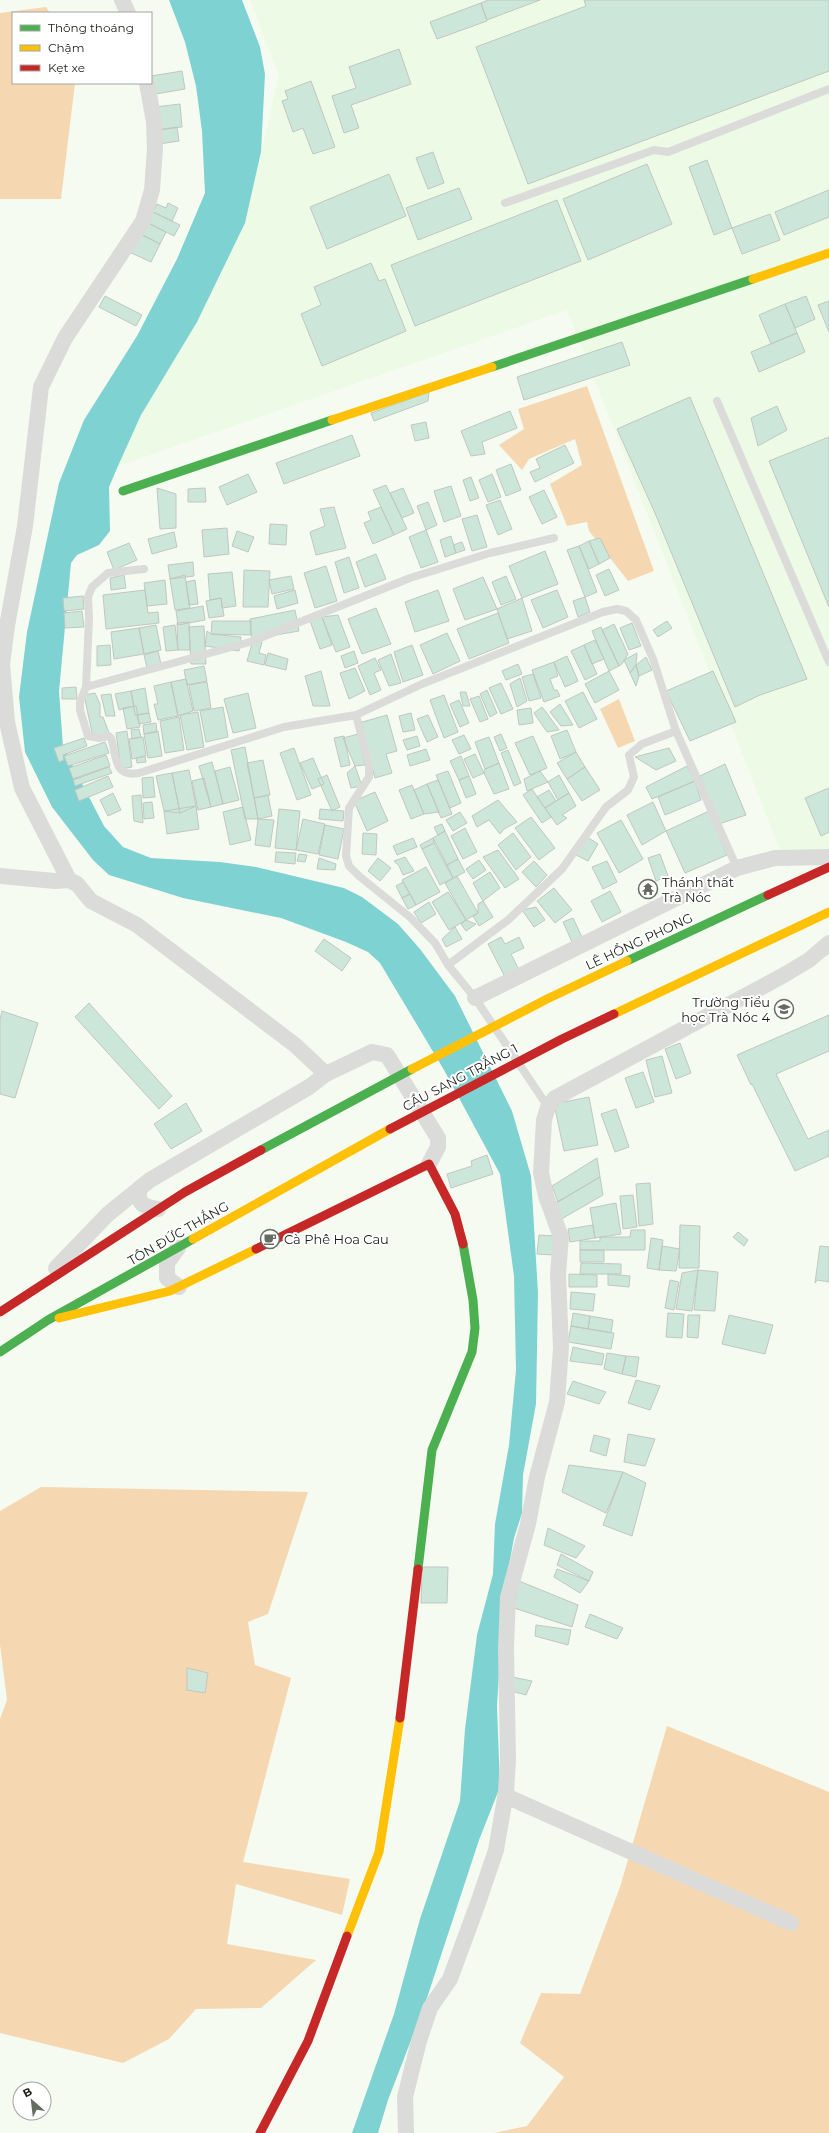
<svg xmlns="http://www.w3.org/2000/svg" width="829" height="2133" font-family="Montserrat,sans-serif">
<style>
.built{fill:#edfae5}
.forest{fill:#f5d8b2}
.water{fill:#7fd2d2}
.building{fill:#cce7d9;stroke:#c0c7c1}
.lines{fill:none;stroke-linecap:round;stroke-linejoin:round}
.lane{stroke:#dbdcda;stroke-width:8}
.street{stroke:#dbdcda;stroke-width:16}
.fast{stroke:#4caf50;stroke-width:9}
.slow{stroke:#ffc107;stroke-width:9}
.jam{stroke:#c62828;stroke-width:9}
.labels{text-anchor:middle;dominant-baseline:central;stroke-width:4;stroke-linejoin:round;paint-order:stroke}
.poi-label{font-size:13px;fill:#1a1f17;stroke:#fff;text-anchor:start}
.street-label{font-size:13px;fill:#1a1f17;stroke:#fff}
</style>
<rect width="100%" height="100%" fill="#f5fbf1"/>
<path class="built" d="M250,0h579v851l-42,17 -220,-558 -449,156 23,-51 104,-192 34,-147z"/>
<path class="forest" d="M46,7l4,6h-37v70h62l-14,116h-61v-186z
M587,386l67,185 -26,10 -39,-50 -2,-9 -20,4 -17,-42 32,-19 -7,-26 -46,20 -7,11 -23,-25 25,-16 -6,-20z
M619,699l16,42 -17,7 -18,-39z
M41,1487l267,5 -40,122 -20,8 7,43 36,13 -48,184 107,17 -8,36 -106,-31 -9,60 89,16 -55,48 -65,1 -27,30 -46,24 -123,-30v-314l7,-19 -7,-55v-134z
M667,1726l162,66v341h-335l33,-7 37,-49 -44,-34 21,-50 39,1 40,-107z"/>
<path class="water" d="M169,0h73l18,47 5,27 -4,78 -16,71 -48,99 -56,93 -23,51 -9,21 1,44 -11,14 -22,10 -6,8 -12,128 4,56 41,79 19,21 28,11 69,4 36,5 88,21 18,9 36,27 22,25 35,47 57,115 19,65 7,117 -2,111 -13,71 -1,38 -8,25 -10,55 -7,113 3,81 -21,53 -54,164 -37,96 -10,33h-26l42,-119 26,-95 40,-118 5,-72 12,-94 16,-61 2,-50 14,-79 7,-75 -2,-94 -14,-102 -56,-104 -64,-107 -12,-11 -22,-10 -65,-24 -98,-20 -74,-23 -16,-15 -41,-53 -27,-55 -6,-55 8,-65 32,-149 25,-63 53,-84 40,-77 28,-66 -3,-62 -6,-45 -11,-44z"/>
<path class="building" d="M488,0h52l-53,20 -6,-17z
M584,0h245v71l-301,113 -52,-137 110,-41z
M481,3l6,18 -50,18 -7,-17z
M399,49l12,35 -60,21 8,23 -15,5 -12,-37 24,-8 -7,-21z
M182,71l3,18 -35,6 1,-19z
M311,81l24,66 -22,7 -10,-26 -10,4 -11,-31 6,-2 -3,-8z
M180,104l2,23 -24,3 -3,-23z
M177,127l2,14 -20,3 -1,-14z
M433,152l11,31 -16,6 -12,-31z
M707,160l25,68 -18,7 -25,-68z
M647,164l25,60 -84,36 -25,-61z
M389,174l17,42 -79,33 -17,-42z
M459,188l13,31 -54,21 -12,-32z
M829,190v27l-45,18 -9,-23z
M557,200l24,61 -166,65 -24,-61z
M168,203l10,5 -6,13 -19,-9 4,-8 9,4z
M153,212l27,13 -6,11 -26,-13z
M770,214l10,26 -38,14 -10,-26z
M148,223l18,9 -6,12 -18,-9z
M139,233l21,11 -9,18 -22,-10z
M371,263l8,18 6,-2 21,52 -84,35 -21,-52 20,-9 -7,-18z
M105,296l37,19 -6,11 -37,-19z
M806,296l9,23 -20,9 -10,-24z
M829,301v31l-11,-27z
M785,304l12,29 -26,11 -12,-29z
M797,333l8,19 -46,20 -8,-20z
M622,342l8,23 -106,35 -7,-23z
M429,392l-1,9 -54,20 -3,-8z
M690,397l117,282 -47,16 -25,12 -80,-194 -38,-84z
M777,406l10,24 -29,16 -7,-28z
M510,411l7,17 -35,14 3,12 -14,2 -10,-25z
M426,422l3,16 -14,3 -4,-16z
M352,435l8,21 -76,28 -8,-21z
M829,437v170l-60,-146z
M565,445l9,18 -39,19 -5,-10 10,-4 -4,-9z
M511,464l10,26 -15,6 -10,-26z
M248,474l9,18 -30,13 -8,-18z
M492,474l9,23 -13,5 -9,-22z
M471,477l8,21 -9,3 -7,-21z
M386,485l21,44 -13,6 -21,-45z
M451,486l10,30 -17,6 -10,-31z
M157,488l19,6v34l-16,1z
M205,488l1,14h-18v-13z
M403,488l11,25 -12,5 -12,-25z
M544,490l13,27 -15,7 -13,-27z
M500,500l12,29 -14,6 -12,-30z
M428,502l9,23 -11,5 -9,-24z
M334,507l12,41 -30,7 -6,-23 15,-6 -5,-17z
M381,507l13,28 -21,9 -9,-21 7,-3 -3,-8z
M477,515l10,32 -15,4 -10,-32z
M270,524l17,1 -1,20 -17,-1z
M227,528l2,26 -25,3 -2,-27z
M426,530l12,32 -17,6 -12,-31z
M237,531l17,6 -6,15 -16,-6z
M174,532l3,15 -25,7 -4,-15z
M451,536l5,17 -11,4 -5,-17z
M600,538l10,20 -11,6 -10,-23z
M589,541l10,23 -10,5 -10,-23z
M462,542l3,8 -9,3 -3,-8z
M129,543l8,17 -23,10 -7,-18z
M579,546l18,46 -12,5 -18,-47z
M545,551l13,33 -36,14 -13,-32z
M376,554l10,25 -21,8 -9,-25z
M349,557l10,31 -15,5 -9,-31z
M193,562l1,14 -24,3 -2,-14z
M326,566l11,35 -22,7 -11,-35z
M609,569l10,21 -14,6 -9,-21z
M244,570l26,1 -2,36h-25z
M232,572l4,34 -14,2 -1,-10 -11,2 -2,-26z
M124,575l2,13 -15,2 -1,-12z
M185,575l5,33 -15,2 -5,-31z
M291,576l3,13 -22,5 -3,-14z
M506,576l10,23 -15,6 -9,-23z
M483,577l14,32 -32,11 -12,-31z
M165,580l2,24 -20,2 -3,-23z
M195,580l3,24 -9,1 -3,-23z
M145,590l3,23 10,-1 1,11 -53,6 -3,-34z
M295,590l3,13 -21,6 -3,-13z
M438,590l11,31 -34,11 -10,-30z
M557,590l11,27 -25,11 -12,-28z
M83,596l1,13 -20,2 -1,-13z
M585,597l5,15 -12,5 -5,-16z
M221,598l3,18 -15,2 -3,-17z
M522,598l10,33 -25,8 -10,-30z
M203,606l2,14 -27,5 -2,-14z
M376,608l15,36 -29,10 -14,-35z
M295,610l4,21 -46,8 -2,-4 -1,-16z
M82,611l2,16 -19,1 -1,-15z
M498,613l11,30 -40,16 -12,-30z
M338,615l12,32 -14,5 -14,-35z
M322,617l10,28 -12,4 -11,-31z
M212,621h39v14l-40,-1z
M667,621l5,7 -14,9 -5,-7z
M189,622l1,28h-12l-1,-27z
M632,623l9,23 -12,4 -9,-22z
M614,624l14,30 -6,10 -3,2 -17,-36z
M156,625l5,25 -17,4 -5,-26z
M175,625l3,25 -12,1 -3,-24z
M204,626l2,38h-15l-2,-37z
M601,627l18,39 -10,5 -17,-40z
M139,628l5,26 -30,5 -3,-27z
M207,631l4,3 30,3 -2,14 -34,-5z
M447,633l13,28 -27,13 -13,-29z
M253,640l9,2 -3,11 7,2 -2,10 -17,-4z
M595,640l9,19 -12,5 -8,-19z
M110,645l1,20 -14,1v-20z
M412,645l11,30 -20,7 -9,-30z
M584,645l13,29 -12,6 -14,-29z
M158,651l3,13 -14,4 -3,-13z
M354,651l4,12 -13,5 -4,-12z
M268,653l20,6 -2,11 -21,-5z
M637,653l-1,12 -6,8 -6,-13z
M391,654l10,29 -12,3 -11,-26z
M567,656l11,25 -13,6 -11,-25z
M646,657l6,13 -13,6 -3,-11z
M375,658l6,12 -7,3 7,17 -11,5 -12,-29z
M554,662l4,14 -8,3 4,11h3l3,6 -16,6 -12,-32z
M518,664l4,10 -16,6 -4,-9z
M636,665l3,11 -3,10 -6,-13z
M204,666l3,15 -20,4 -3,-15z
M355,668l10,23 -16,8 -9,-26z
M321,671l9,35h-17l-8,-30z
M609,671l10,19 -24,13 -10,-19z
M713,671l23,51 -46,19 -24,-50z
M533,674l8,24 -12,3 -7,-24z
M520,678l7,23 -10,6 -7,-23z
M186,679l7,32 -15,5 -7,-34z
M171,682l7,34 -20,4 -4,-16h4l-4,-18z
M207,682l4,26 -17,3 -5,-26z
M501,683l12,26 -12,5 -12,-26z
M76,687l1,12h-15v-11z
M145,688l4,25 -14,2 -4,-24z
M487,690l10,23 -7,4 -10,-23z
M131,691l3,15 -15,4 -4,-16z
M460,692h6l4,14h-7z
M583,692l14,27 -18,9 -14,-27z
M95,693l5,11v13h3l6,16 -16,4 -9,-42z
M248,693l8,35 -23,5 -9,-34z
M111,694l4,22h-9l-5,-21z
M444,695l14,37 -14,6 -14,-38z
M479,696l9,23 -8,3 -10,-23z
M459,700l10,23 -9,4 -10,-23z
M560,704l13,21 -12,1 -11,-14z
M136,706l4,21 -13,2 -4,-21z
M223,707l5,30 -22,5 -6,-31z
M542,707l4,5 13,18 -12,2 -13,-19z
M531,708l2,15 -14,2 -2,-15z
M198,712l6,35 -17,3 -7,-35z
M149,713l2,9 -12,2 -2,-9z
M411,713l4,17 -12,2 -4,-16z
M387,715l10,36 -11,3 6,19 -17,5 -16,-55z
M428,715l10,22 -11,5 -10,-23z
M179,717l5,33 -19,3 -5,-32z
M156,723l1,9 -13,2 -1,-9z
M139,729l2,8 -9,2 -1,-9z
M567,730l9,22 -16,7 -9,-23z
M127,731l5,36 -11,2 -5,-36z
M158,731l4,25 -14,2 -4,-24z
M358,734l7,31 -10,1 -12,-28z
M501,734l6,14 -7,3 -6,-14z
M464,735l7,14 -12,5 -7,-14z
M344,736l6,29 -9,2 -7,-29z
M417,736l3,10 -13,4 -4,-10z
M533,736l14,32 -17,7 -15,-32z
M143,737l3,19 -14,3 -3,-20z
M489,737l10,26 -14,6 -10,-27z
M84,738l3,8 -24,9 1,5 -5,2 -5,-14z
M105,742l4,11 -41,13 -4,-10z
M245,747l13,72h-13l-14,-69z
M294,748l17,47 -14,5 -17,-47z
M669,748l7,13 -20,9 -21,-13z
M426,749l4,11 -20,6 -3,-11z
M508,750l13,33 -7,3 -13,-33z
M576,752l9,15 -18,12 -10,-16z
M475,754l9,19 -11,5 -9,-19z
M106,755l4,11 -37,13 -4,-11z
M145,756l1,6 -9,1 -1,-5z
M461,756l8,20 -10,4 -9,-19z
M313,758l11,26 -12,5 -12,-26z
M263,760l7,35 -16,3 -7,-35z
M212,762l11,42 -12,3 -12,-41z
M499,763l10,26 -15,5 -10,-21 1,-4z
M725,764l21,51 -27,9 -19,-48z
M355,766l7,20 -11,2 -4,-15z
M687,766l8,15 -43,18 -6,-12z
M109,767l3,6 -37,13 -2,-6z
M230,767l9,33 -16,4 -8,-33z
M585,767l15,23 -18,11 -15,-22z
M189,770l7,36 -16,7 -8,-40z
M448,771l13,32 -11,5 -14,-33z
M540,771l8,11 -21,9 -3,-12z
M172,773l8,40 -16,-2 -8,-35z
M327,775l13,32 -8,4 -14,-32z
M559,775l10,18 -11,7 -10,-18z
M108,776l5,11 -34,14 -4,-11z
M469,776l7,18 -10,4 -7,-18z
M153,777l2,20 -12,1 -1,-20z
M204,778l7,29 -13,3 -6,-29z
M438,780l14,34 -11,4 -14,-34z
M695,781l6,19 -36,15 -7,-18z
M427,784l12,28 -15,2 -10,-24z
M412,785l12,29 -13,5 -12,-29z
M829,788v44l-8,4 -16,-38z
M532,789l19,28 -9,6 -19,-28z
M549,790l7,11 -11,7 -8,-11z
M375,792l13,29 -21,10 -13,-30z
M113,793l8,17 -13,6 -8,-16z
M569,793l7,13 -14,9 5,3 -10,7 -12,-17z
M141,795l2,28 -9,-2 -2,-25z
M268,795l4,21 -14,3 -4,-21z
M498,800l19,22 -13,7 -4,5 -11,-14 -12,7 -5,-11z
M152,802l2,16 -10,1 -1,-16z
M653,802l13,29 -24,14 -15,-30z
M196,806l3,23 -32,5 -3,-23z
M243,807l8,33 -21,5 -7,-33z
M279,809l21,2 -4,39 -21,-2z
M320,809l24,2 -1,10 -24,-2z
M709,811l18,44 -42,18 -19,-42z
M460,812l7,11 -14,8 -7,-11z
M531,817l24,31 -16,12 -24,-32z
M258,819l16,1 -4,27 -15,-2z
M303,819l22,5 -7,30 -22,-4z
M621,820l22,39 -24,14 -22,-40z
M442,824l3,7 -7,4 -4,-8z
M325,825l19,4 -6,30 -19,-4z
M465,828l12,24 -14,7 -12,-23z
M445,831l13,28 -11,6 -14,-27z
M363,833l14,1 -1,21 -14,-1z
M513,833l18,24 -15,13 -18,-25z
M587,837l11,7 -10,17 -12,-6z
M413,838l4,9 -20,8 -4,-9z
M433,838l1,5 -12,6 -2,-4z
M434,843l19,35 -13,7 -18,-36z
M498,850l21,29 -14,9 -22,-31z
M276,852l20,1 -1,11 -20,-2z
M299,854l8,1 -2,7 -8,-1z
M660,854l8,22 -12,5 -8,-23z
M405,857l9,14 -11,4 -4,-9 -5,-5z
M319,858l17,6 -1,6 -18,-1z
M378,858l13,10 -11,13 -12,-10z
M458,859l7,13 -12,6 -6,-13z
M479,860l7,10 -13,9 -7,-10z
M534,861l13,14 -11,12 -14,-15z
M607,861l10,21 -14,7 -11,-22z
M426,867l14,25 -24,13 -14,-25z
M490,872l10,16 -17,13 -10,-18z
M457,876l21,37 -12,7 -21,-37z
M403,882l7,12 -8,4 -6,-12z
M554,888l18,22 -17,13 -18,-22z
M610,891l11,21 -19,10 -11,-21z
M448,892l18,28 -17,10 -17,-28z
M410,894l6,11 -8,4 -6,-11z
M483,901l10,16 -14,9 -6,-10 5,-3v-9z
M429,902l7,12 -15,9 -7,-11z
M536,907l9,13 -11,7 -12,-17z
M573,918l9,19 -10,5 -9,-20z
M466,920l10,4 -10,7 -5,-7z
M455,927l7,12 -16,8 -4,-8z
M501,937l4,7 14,-7 5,11 -13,6 10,20 -16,3 -17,-33z
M324,939l27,19 -9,13 -27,-20z
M89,1003l83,93 -13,13 -84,-92z
M2,1011l36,12 -23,75 -15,-4v-75z
M829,1015v36l-53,23 32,65 21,-9v26l-34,15 -43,-87 -1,1 -14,-30z
M680,1043l11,30 -15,6 -11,-30z
M662,1056l10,37 -17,4 -9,-37z
M643,1072l11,30 -18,6 -11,-30z
M589,1097l9,48 -34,6 -10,-47z
M186,1103l16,28 -31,18 -17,-25z
M616,1109l13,38 -14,5 -14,-38z
M487,1155l6,19 -42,14 -4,-14 25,-8 -1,-5z
M597,1158l3,19 -42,25 -6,-16z
M600,1177l3,18 -45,26 -6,-16z
M650,1183l3,41 -14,2 -3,-42z
M633,1195l4,32 -14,2 -3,-33z
M616,1203l5,31 -26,4 -5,-30z
M593,1225l2,13 -25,4 -2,-13z
M680,1225l20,1 -1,42h-20z
M631,1230h14v20h-65v-9h20v-4h30z
M738,1232l10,8 -4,6 -11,-9z
M539,1235l17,1 -2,19 -17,-1z
M651,1238l12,2 -4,30 -12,-2z
M662,1246l18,3 -4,22 -17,-1z
M820,1246l9,1v35l-12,-2 -2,3z
M580,1250h24v12h-24z
M581,1263l40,1v10h-41z
M698,1270l20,2 -3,39 -21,-1z
M698,1270l-6,41 -16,-2 6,-36z
M569,1274l28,1v12h-28z
M608,1274l22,2 -1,11 -21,-2z
M670,1280l9,2 -5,28 -9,-2z
M571,1292l24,2 -2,17 -23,-2z
M573,1313l17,3 -2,13 -17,-3z
M668,1313l16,1 -2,24 -16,-1z
M688,1315h12l-2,23 -11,-1z
M729,1315l44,10 -8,29 -43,-10z
M590,1316l23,4 -2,13 -23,-4z
M571,1326l43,7 -3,16 -43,-7z
M573,1347l31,7 -2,11 -32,-4z
M607,1353l19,3 -4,18 -18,-5z
M626,1356l13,1 -3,20 -14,-3z
M636,1380l24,6 -10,24 -22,-7z
M573,1381l33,11 -7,12 -32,-10z
M628,1434l27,5 -10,27 -21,-4z
M594,1435l16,4 -4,17 -16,-5z
M569,1465l54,7 -17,41 -44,-21z
M623,1472l23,11 -14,53 -29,-11z
M548,1528l37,18 -9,12 -32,-13z
M561,1554l32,18 -4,9 -32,-16z
M422,1567h26l-1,36h-26z
M557,1569l32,12 -9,12 -26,-16z
M519,1581l59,24 -6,22 -58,-19z
M590,1614l33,14 -6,11 -32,-12z
M536,1625l35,5 -3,15 -33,-9z
M187,1668l21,5 -3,20 -18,-3z
M512,1677l20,4 -6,14 -15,-4z"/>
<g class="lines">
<path class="lane" d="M505,203l149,-53 14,2 161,-63
M717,401l112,261
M144,569l-36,4 -16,14 -4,10 1,21 -3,69 -6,15v8l8,26 11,2 10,-2 2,2c6,18 2,40 28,35l145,-46 72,-12 66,-31 181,-72 14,-3 9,2 10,9 17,39 23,72 61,137
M86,687l164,-45 160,-64 80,-25 64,-15
M356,715l13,50v12l-20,31 -3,48 3,10 10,10 52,42 24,25 13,22 27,33 73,109
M448,965l60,-45 54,-51 44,-62 22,-17 6,-13 -5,-22 13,-11 34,-13"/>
<path class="street" d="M122,0l6,13
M0,876l55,5 14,-1 8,4 14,17 46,24 158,120 31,29 -17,13 -159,93 -42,34 -52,54
M69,880l-47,-92 -15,-66 -5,-58 5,-38 18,-100 16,-139 24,-49 78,-117 9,-31 3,-41 -1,-27 -7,-39
M475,998l262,-130 38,-10 54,-1
M326,1074l46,-22 15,3 51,83v9l-9,17
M140,1188c-4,16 4,19 18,21
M178,1248l-11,15v15l12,9
M506,1796l285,127
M406,2133l-1,-36 14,-56 11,-33 20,-29 28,-76 18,-53 10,-58 2,-32 -2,-112 2,-51 20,-73 9,-47 20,-75 4,-54 -3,-74 3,-37 -15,-41 -5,-23 3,-53 4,-13 7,-9 229,-123 25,-15 20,-17"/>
<path class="fast" d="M492,367l261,-88
M123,491l209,-71
M627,961l141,-66
M261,1150l151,-81
M0,1352l48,-32 145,-81
M418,1569l14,-119 40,-98 3,-24 -2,-28 -10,-56"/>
<path class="slow" d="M753,279l76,-26
M332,420l160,-53
M614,1014l215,-102
M412,1069l135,-70 80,-38
M193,1239l197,-110
M59,1318l111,-27 86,-42
M347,1936l32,-84 21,-134"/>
<path class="jam" d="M768,895l61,-28
M390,1129l172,-90 52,-25
M256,1249l173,-85 26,50 8,30
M0,1312l185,-120 76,-42
M400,1718l18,-149
M260,2133l48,-92 39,-105"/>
</g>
<defs>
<g id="temple-ring" transform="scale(1)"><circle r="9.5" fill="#fff" stroke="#676c63" stroke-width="1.5"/><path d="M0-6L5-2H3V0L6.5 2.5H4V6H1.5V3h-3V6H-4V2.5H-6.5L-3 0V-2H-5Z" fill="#676c63"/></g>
<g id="school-ring" transform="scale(1)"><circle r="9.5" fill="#fff" stroke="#676c63" stroke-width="1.5"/><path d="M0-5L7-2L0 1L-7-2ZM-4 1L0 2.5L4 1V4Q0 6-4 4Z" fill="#676c63"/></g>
<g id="cafe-ring" transform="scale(1)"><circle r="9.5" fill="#fff" stroke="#676c63" stroke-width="1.5"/><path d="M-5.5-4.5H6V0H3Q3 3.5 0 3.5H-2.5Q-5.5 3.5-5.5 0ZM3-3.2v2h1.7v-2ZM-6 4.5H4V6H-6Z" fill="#676c63"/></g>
</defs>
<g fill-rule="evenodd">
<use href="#temple-ring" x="648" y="889"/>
<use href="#school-ring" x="784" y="1009"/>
<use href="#cafe-ring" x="270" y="1239"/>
</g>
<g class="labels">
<g class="poi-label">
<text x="662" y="882">Thánh thất<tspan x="662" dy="15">Trà Nóc</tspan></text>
<text x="770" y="1002" text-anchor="end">Trường Tiểu<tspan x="770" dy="15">học Trà Nóc 4</tspan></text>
<text x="284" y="1239">Cà Phê Hoa Cau</text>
</g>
<g class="street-label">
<text transform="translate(639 941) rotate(-25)">LÊ HỒNG PHONG</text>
<text transform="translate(460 1077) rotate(-28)">CẦU SANG TRẮNG 1</text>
<text transform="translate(178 1233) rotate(-30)">TÔN ĐỨC THẮNG</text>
</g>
</g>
<rect x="12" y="12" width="140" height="72" fill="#ffffff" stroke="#a3a5a2"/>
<rect x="20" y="25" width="20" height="6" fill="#4caf50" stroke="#a3a5a2"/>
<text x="48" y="32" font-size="12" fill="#1a1f17">Thông thoáng</text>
<rect x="20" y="45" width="20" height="6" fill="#ffc107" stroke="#a3a5a2"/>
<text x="48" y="52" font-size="12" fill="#1a1f17">Chậm</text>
<rect x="20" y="65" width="20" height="6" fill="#c62828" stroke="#a3a5a2"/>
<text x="48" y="72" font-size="12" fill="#1a1f17">Kẹt xe</text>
<g transform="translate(32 2101) rotate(332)"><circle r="19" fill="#ffffff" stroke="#a3a5a2"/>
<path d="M0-3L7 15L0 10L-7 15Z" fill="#676c63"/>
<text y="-6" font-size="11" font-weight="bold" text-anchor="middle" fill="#1a1f17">B</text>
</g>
</svg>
